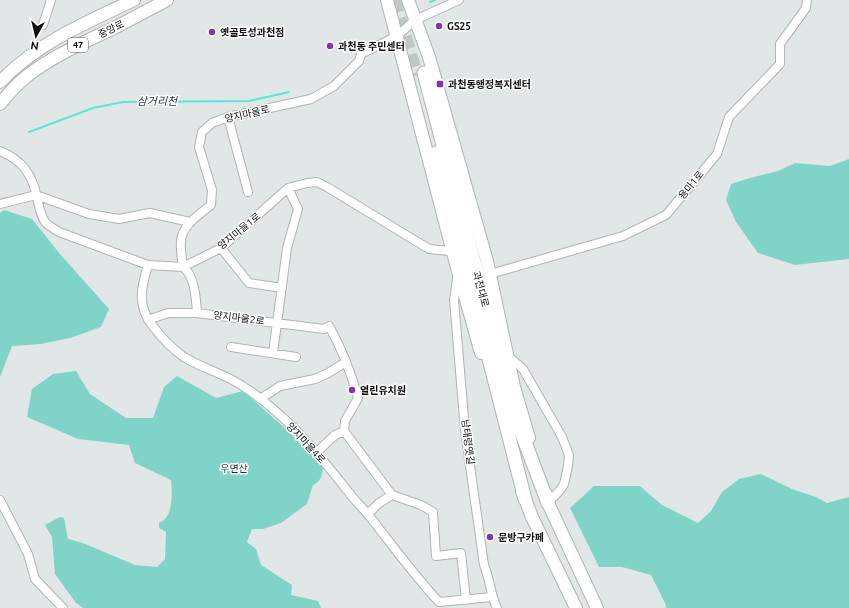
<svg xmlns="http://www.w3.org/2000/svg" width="849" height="608" font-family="Ubuntu,'Noto Sans KR',sans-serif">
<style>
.green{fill:#80d4c7}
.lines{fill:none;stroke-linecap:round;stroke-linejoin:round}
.stream{stroke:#5ee6d4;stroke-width:2}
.trunk-tunnel{stroke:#c0c7c6;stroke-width:13;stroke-dasharray:13 6;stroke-linecap:butt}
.minor-casing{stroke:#aeb5b4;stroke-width:10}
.primary-casing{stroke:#aeb5b4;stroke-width:14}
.trunk-casing{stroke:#aeb5b4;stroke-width:15}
.minor{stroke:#fff;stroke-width:8}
.primary{stroke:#fff;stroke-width:12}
.trunk{stroke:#fff;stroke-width:13}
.poi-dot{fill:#8436a6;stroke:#fff;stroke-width:1.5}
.labels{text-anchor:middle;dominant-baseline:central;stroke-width:3;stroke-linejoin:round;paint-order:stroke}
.shield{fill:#fff;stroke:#565858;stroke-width:1}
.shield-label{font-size:9px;font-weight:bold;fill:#0e1010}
.poi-label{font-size:10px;font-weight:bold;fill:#0e1010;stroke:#fff;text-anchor:start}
.street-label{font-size:10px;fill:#0e1010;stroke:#fff}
.park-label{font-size:10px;fill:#19302c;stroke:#fff}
.water-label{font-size:11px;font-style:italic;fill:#1e3531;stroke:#fff}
</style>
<rect width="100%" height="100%" fill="#e0e7e6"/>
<path class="green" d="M849,159v100l-54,6 -37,-12 -22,-31 -10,-22 5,-16 19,-6 28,-7 17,-8 35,3z
M4,210l28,9 28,35 49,55 -8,18 -31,11 -29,6 -29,2 -12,31v-164z
M76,371l14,23 36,24h27l11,-31 13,-11 39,22 27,-7 43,38 37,38c-1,9 -2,14 -10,18l-6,19 -26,19 -18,6h-11l-5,13 9,7 5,16 31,20 -1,10 27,6 3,7h-238l-7,-5 -21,-29 -3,-37 -7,-12 15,-8 4,1 4,21 15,4 52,22 22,2 8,-8 1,-27 -7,-4v-5c2,-1 4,-2 6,-4 8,-8 7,-29 6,-39l-36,-17 -6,-18 -51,-6 -51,-22 5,-28 21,-15z
M761,474l31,15 24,8 11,6 22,-6v111h-183l-1,-5 -14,-28 -29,-8h-23l-29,-59 24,-22h46l22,19 36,18 13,-12 11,-19 17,-13z"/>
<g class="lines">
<path class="stream" d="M430,2l5,-2
M29,132l64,-24 30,-6 126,-1 40,-9"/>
<path class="trunk-tunnel" d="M394,0l23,75"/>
<g class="minor-casing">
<path id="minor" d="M43,25l8,-25
M228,117l20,75
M0,151c22,9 32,23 37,46 2,9 3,19 9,26 4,4 9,6 13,9l89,33 35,2 38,-19 67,-60 19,-5 10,-1 10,5 102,62 20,2 4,4
M0,204l36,-9 53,19 30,5 31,-6 40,9
M221,248l28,35 33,5
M148,265c-7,23 -11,40 4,60 9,12 20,24 32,32 19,12 42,17 60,30 18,11 34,26 49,40 21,21 39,44 57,67 6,8 14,15 20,23 23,29 43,57 69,85l53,-5
M490,274l133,-38 43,-21 51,-61 12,-37 51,-53v-20l26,-36 1,-8
M459,276l-2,3 -3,21 11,130 19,135c6,14 6,29 13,43
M197,313c-1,-14 -2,-37 -14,-46 -1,-8 -3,-18 -2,-26 1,-16 19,-27 30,-36l1,-15 -13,-43 3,-15 10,-9 16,-6 83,-18 23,-13 25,-25 2,-7 36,-18 18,-16 44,-20
M148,320l20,-7h29l127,16 5,-3c13,23 22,46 29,72l-13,23 -1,10 -9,4 -18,17
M231,347l65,10
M273,353l14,-105 11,-39 -10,-21
M508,356l15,13 39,68 7,18 -1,11 -4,18 -3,5 -13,14
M260,399l20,-13 35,-7 13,-6 18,-11
M344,431l48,64
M0,500l28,54 7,25 28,29
M368,514l11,-11 13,-8 29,10 12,7 3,44 25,-3 5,47"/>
</g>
<g class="primary-casing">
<path id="primary" d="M387,0l69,264 25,89
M408,0l21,57 58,204 27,126 15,51
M0,82c37,-39 87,-60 134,-82
M0,104c8,-10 17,-20 27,-28 27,-21 58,-34 89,-49 17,-9 34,-18 51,-27
M522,491l10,26 44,91
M546,494l2,9 49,105"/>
</g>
<g class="trunk-casing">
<path id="trunk" d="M424,73l90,340 34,90
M436,153l89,346"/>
</g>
<use href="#minor" class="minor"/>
<use href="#primary" class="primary"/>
<use href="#trunk" class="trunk"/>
</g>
<g class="poi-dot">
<circle cx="439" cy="26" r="4"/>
<circle cx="212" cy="32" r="4"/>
<circle cx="330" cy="46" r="4"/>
<rect x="436" y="80" width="8" height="8" rx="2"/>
<circle cx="352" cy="390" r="4"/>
<circle cx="490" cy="537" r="4"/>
</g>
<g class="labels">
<rect class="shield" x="68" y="38" width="20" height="14" rx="3"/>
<g class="shield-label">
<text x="78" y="45">47</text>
</g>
<g class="poi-label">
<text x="447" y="26">GS25</text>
<text x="220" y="32">옛골토성과천점</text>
<text x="338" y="46">과천동 주민센터</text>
<text x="448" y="84">과천동행정복지센터</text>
<text x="360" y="390">열린유치원</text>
<text x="498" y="537">문방구카페</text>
</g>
<g class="street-label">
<text transform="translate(111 29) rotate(-26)">중앙로</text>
<text transform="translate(247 114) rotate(-13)">양지마을로</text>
<text transform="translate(691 185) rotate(-51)">용마1로</text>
<text transform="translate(239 231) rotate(-39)">양지마을1로</text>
<text transform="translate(481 289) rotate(75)">과천대로</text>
<text transform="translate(239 318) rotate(7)">양지마을2로</text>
<text transform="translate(468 442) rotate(83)">남태령옛길</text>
<text transform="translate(306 443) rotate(47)">양지마을4로</text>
</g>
<g class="park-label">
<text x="234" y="468">우면산</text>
</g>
<g class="water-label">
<text x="157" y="101">삼거리천</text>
</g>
</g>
<g transform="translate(36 36) rotate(188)" stroke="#ffffff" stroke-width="3" paint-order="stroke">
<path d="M0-3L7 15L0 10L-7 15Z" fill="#0e1010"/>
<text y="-6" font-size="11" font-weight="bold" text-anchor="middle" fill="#0e1010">N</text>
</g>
</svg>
